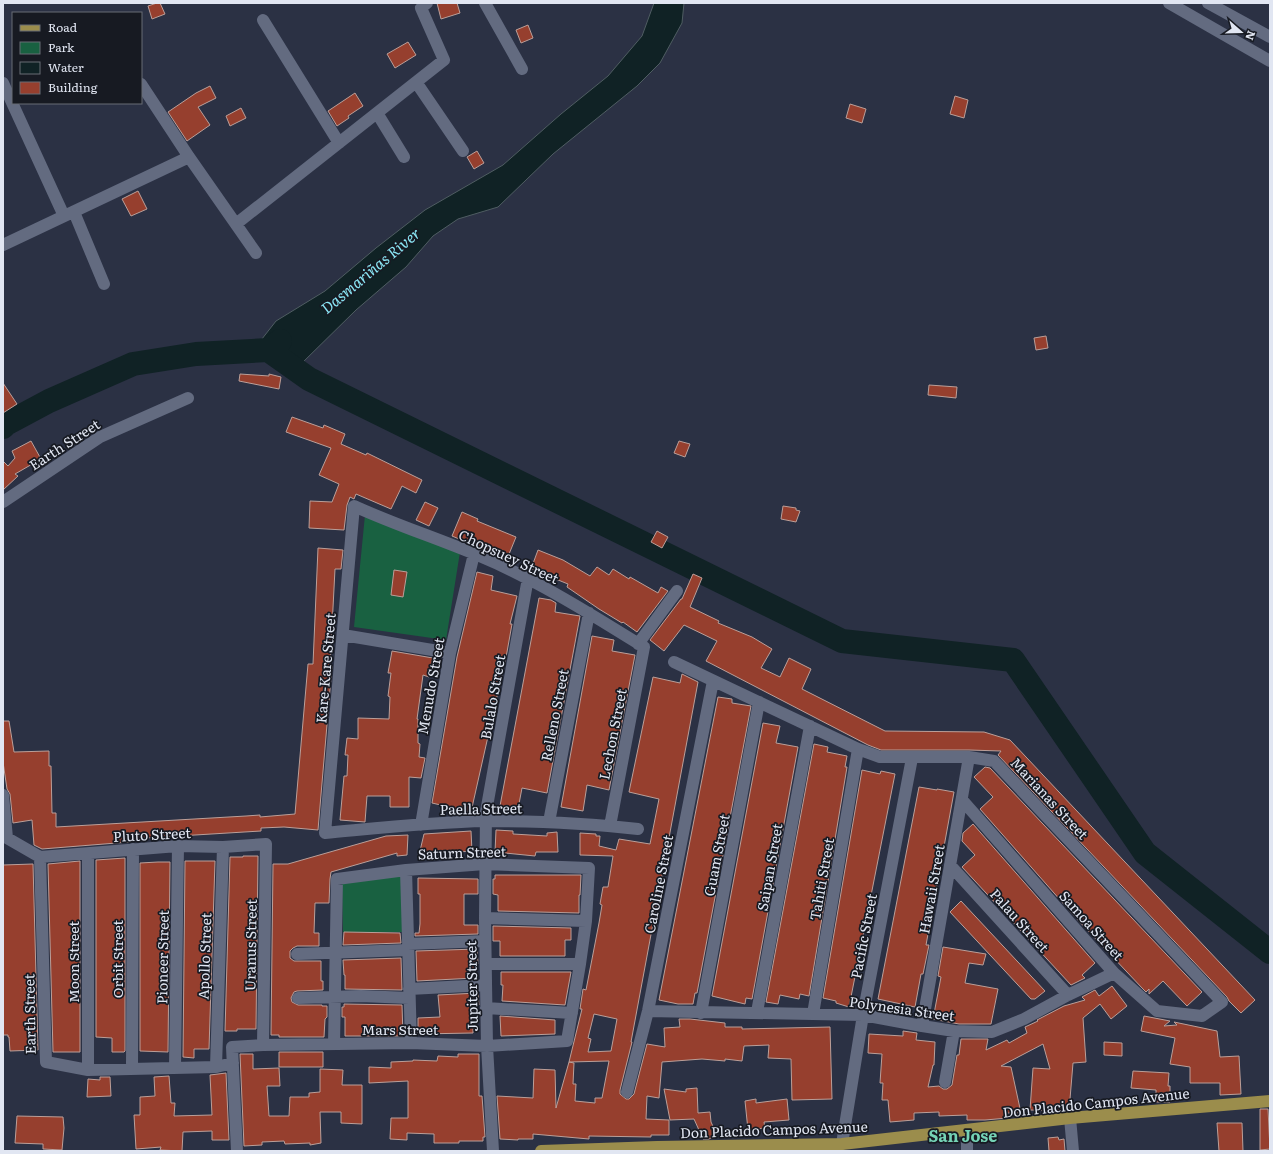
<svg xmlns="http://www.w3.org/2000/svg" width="1273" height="1154" font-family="Literata,serif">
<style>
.green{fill:#196141}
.water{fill:#102225;stroke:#4f5d62}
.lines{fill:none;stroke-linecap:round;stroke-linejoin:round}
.river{stroke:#102225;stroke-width:24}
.building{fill:#963f2e;stroke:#bb9f99;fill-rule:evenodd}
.minor{stroke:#636b80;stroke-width:12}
.major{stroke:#9b8d4c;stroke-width:12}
.labels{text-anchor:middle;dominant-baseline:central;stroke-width:3.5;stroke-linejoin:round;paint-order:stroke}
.street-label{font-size:14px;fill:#e1e6f2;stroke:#171a22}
.water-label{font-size:15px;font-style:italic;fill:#8ae6f5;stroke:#171a22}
.quarter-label{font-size:16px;font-weight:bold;fill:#75d3b6;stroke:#171a22}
</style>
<rect width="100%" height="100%" fill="#2b3144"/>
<path class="green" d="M365,515l95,37 -14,88 -92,-13z
M404,875l1,57h-62l-1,-48z"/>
<path class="water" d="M654,3h30l-2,20 -22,40 -23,23 -84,68 -55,53 -40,12 -25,17 -27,31 -50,43 -56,55 -42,-21 18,-23 49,-30 51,-43 49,-38 78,-45 58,-51 47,-38 34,-40z"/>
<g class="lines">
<path class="river" d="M268,350l41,29 533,262 171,19 132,193 125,99
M3,427l3,-3 43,-23 84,-37 63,-10 72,-4 12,-9"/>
</g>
<path class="building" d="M157,3h3l5,11 -13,5 -4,-13z
M437,3h20l3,10 -19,6z
M528,25l5,13 -12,5 -5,-13z
M408,42l8,13 -21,13 -8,-14z
M210,86l6,12 -18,9 12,18 -23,16 -19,-29 28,-19z
M355,93l8,13 -15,10 1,2 -12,8 -9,-15z
M955,96l13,4 -4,18 -14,-4z
M850,104l16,5 -4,14 -16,-5z
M241,108l5,10 -16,8 -4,-10z
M477,151l7,12 -10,6 -7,-12z
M138,191l9,18 -16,7 -9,-17z
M1046,336l2,12 -12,2 -2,-12z
M240,374l29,2v-2l12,3 -2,12 -40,-8z
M3,383l14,21 -14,9z
M929,385l28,2 -1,11 -28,-3z
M292,417l31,11 1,-3 21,9 -4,10 25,11 1,-2 55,27 -6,13 -14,-7 -11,23 -35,-15 -2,5 -4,-2 -3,8 -3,25 -35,-2 1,-27 22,1 7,-18 -20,-9 12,-27 -45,-16z
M31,441l10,18 -26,15 3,2 -15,14v-29l5,5 7,-8 -3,-7z
M679,441l11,3 -5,13 -11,-4z
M425,502l13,6 -9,18 -13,-6z
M783,506l13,2v2l4,1 -4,11 -15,-3z
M462,512l16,7 -1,2 39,16 -9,22 -55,-23z
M657,531l11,6 -6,11 -11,-6z
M318,548l25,2 -2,19h-6l-5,97h2l-14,164 -34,-3 -23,1v3l-132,8v3l-87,7 -8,-4 -2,-25 -19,3 -3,-29 -3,-5 -4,-27v-41h6l5,31 35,-1v15h2l1,47h4v14l190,-11 14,-1v2l35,-3 13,-150h5z
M538,550l25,10 27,16 7,-9 12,8 4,-6 16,10 1,-2 28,16 3,-6 7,4 -31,41 -14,-10 -1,1 -23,-14 -32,-22 1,-3 -37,-15z
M394,570l13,2 -4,25 -12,-2z
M477,572l16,4 -2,14 26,6 -7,28h2l-5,28 -36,160 -39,-9 25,-146z
M693,574l9,4 -12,29 29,14 -1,2 34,14 20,12 -11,19 19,9 9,-19 22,11 -9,20 83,42 99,1 26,8 245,260 -14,13 -12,-12 -2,-4 -229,-242 3,-4 -32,-1h-88l-13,-5 -162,-84 11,-20 -33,-16 -20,26 -14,-11 31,-41h1z
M539,598l12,2 5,3 -1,9 25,4 -33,177 -25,-5 -4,21 -18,-3z
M592,636l22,4 -2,11 23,4 -26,135 -22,-5 -4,26 -22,-4z
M392,651l41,7 -4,19 -6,-2 -6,44h1v24l2,1 -1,13 6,1 -4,20 -12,-1v30h-19v-11h-23l-2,26 -25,-2 4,-44h3l1,-21h-3l2,-17 11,1v-21l31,1 1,-22 -2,-1 3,-23h-3z
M682,674l16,8 -67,360h1l-12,48v4l6,5h3l5,-5 13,-50 18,3 -1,-19 16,-1 -1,-8h11l35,4v4h17v2l88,-2 2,72 -40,1 -1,-41 -23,-1 1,-13 -25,1 -2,15 -17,-2v2l-23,-2 -40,3 -3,36 -12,-2 -1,23 23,1v15h-18v2l-62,-1v3l-56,-5v5h-15v1l-18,-1 -3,-43 36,2 1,-29 21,1 1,38 13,-46 5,1 -1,21h3l-1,17 20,2v-5h7l7,-37 -40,1 13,-53h-2l3,-20 3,1 13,-67 3,-18 -2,-1 3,-17h5l5,-31 -33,-1v-22l16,1v2h4l-1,10 17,4 3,-11 31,5 9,-45 -30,-7 24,-115 27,6zM594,1014l23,5 -6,32 -23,1 3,-13 -3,-1z
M718,697l14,2v4l19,3 -54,287h-2l-2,11h-15l-19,-4z
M763,723l17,3 -4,17 22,4 -46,252 -6,-1 -1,6 -33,-8z
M814,744l14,3 -1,5 20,4 -2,11h2l-38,229 -9,-2 -1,5 -19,-4 -2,9 -12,-2z
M985,767l5,1 212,224 -15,14 -24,-25 -14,13v-5l-3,3 -3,-3 -67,-71 -96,-109 13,-12 -19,-20z
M862,770l18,4 1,-3 14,3 -46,233 -13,-4v-2l-13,-3z
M919,787l18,3v-1l17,3 -28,153h3l-6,29h-2l-6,33 -37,-8z
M973,824l122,139 -13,12 3,3 -14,7 -109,-118 13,-12 -13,-14 1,-8z
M496,830l17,1v3l34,2v-3l10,-1 1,20h-22l-1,4 -40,-4z
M471,831l1,20 -53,4 5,-21z
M408,835l-1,20 -10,1v-3l-66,19 -1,7 -1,24h-14l-1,30h5v13h-22l-4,2 -3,3v7l4,3h27v20h2v9l-26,1 -3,1 -3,6 1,4 6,3h24v1h5v11l-2,2 -1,18h-45v-2h-8l2,-171h15l98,-28z
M243,856h15l-2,173h-19v2h-12l5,-174h13z
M125,858v193l-1,1h-12v-14l-16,-1v-177z
M80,861v191h-27l-5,-188z
M185,861h30l-6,188h-15v9l-11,-1z
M158,862h12l-2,190 -28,-1v-188z
M33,864l5,186 -28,1 -1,-14h-1v-2h-5v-170z
M495,875h86l-1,20h-1v18l-81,-2v-16l-5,-1v-15h2z
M418,878l60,1v15h-14v31h14v9l-63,2v-3h4l1,-9v-30h-2z
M961,901l84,90 -10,8h-4l-81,-87z
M493,926l78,2v12h-6v16h-65v-15h-7z
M344,932l56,1 1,10 -58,2z
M943,947l43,7 -3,11 -14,-2 -4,20 33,6 -7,35h-32l-26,-5 8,-42 -3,-1z
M477,949l1,15h-3v14l-58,3 -1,-30z
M401,958l1,32 -57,-1v-14h-1l-1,-15z
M501,972h70l-6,33 -63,-4 1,-16h-2z
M1112,986l15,20 -16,13 -11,-15 -17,14 3,44 -13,1 -4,48 -39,-1 3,-42 17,1 -7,-25 -42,22 10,1 10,46h-14l1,5 -23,2h-18v-5l-28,1v-4l-25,1v7l-24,2 -2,-22h-6l1,-17h-3l2,-29 -14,-1 1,-19 34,2v-5l14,2 -1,7 19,2 -1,23h-1l-5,22 11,-1 4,3h4l5,-4 5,-30h2l2,-16h27l-2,11 21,-10 2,3 18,-10 -2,-6 13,-6 -1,-1 27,-14 21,-6 -3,-3 13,-7 4,6z
M478,993l1,12 -6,1v27l-55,1v-16l22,-1 -2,-22z
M344,1004l58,1 1,31h-58v-19h-3v-10h2z
M500,1016l55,4v14l-54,2z
M1144,1016l26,5 -6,5 13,-1 -3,-3 43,9 3,26 19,-1 2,38 -21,1v-12h-30v-16l-20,-3 5,-26 -34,-7z
M1104,1042l18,1v13l-18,-1z
M279,1052h44v15h-44z
M240,1054h13v15l26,-1 1,18h-13l2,30h20l1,-19h19v-4l11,-1v-23l23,1 -1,15h20v39l-21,-1v-11h-21l1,31 -11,2v-2l-25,1 -1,-3 -22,1v3l-18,1z
M458,1054h21v42h3l3,41h-2v4h-24v2h-25v-9l-27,-1v7l-17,-1 1,-21h17v-37l-39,2v-16l22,1v-6l22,-1v-1l24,1 1,-5 20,1z
M1133,1071l36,2 -1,13h2v16h-14v-12l-25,-2z
M226,1073l3,67h-17v-9l-29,1 -1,19 -22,-1 1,-3 -25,2 -2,-34h6v-18l15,-1 -1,-19 15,-1 2,27h4l-1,13 38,-1 -2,-40z
M100,1077h10l1,19 -24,1 1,-18 12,1z
M697,1088l1,25 12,-1 1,10 6,13 -8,4h-6l-9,-20 -24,1 -6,-31 22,3v-3z
M756,1099v4l31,-4 2,21 -25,2 1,6 -17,2 -3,-29z
M1260,1109h8l2,40 -10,1z
M17,1116l46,1 1,11 -2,22 -19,-1v-5l-28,-1z
M1217,1123h25l1,28h-24z
M1058,1137l1,3 5,-1 1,12h-16l-1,-13z"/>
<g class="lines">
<path class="minor" d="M485,3l37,66
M1169,3l101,58
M1208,3l62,34
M263,20l76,123
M416,82l47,69
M3,83l61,133
M141,84l48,73 67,96
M377,113l27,44
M74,212l30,72
M236,224l208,-164 -23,-52 6,-5
M3,245l186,-88
M3,502l97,-65 88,-39
M343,635l107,18
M638,644l39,-53
M674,662l184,87 22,8h89l25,4 228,241 -20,14 -45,-5 -43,-38 -151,-172
M3,795l4,43 33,19
M549,822l40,-209
M421,825l29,-172 24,-99
M610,826l34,-179c-38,-23 -76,-48 -116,-68 -55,-30 -117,-47 -174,-73l-29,327c54,-5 107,-11 161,-12 51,0 102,2 152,8
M40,857l138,-11 45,1 43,-3 -3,201
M40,857l6,205 42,8 128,-3 17,-4
M950,865l118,130
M406,870l5,173
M485,918l101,3
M408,944l77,-3
M297,954l111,-4
M486,964h94
M409,989l77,-4
M298,998l63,-2 48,2
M486,1008l86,5
M648,1011l215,4 59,11 32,5 38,1 32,-13 44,-24 46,-22
M757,1012l53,-286
M701,1013l58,-311
M813,1014l45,-265
M922,1026l47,-269
M216,1067l7,-220
M175,1068l3,-222
M132,1069l1,-220
M88,1070v-216
M945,1082l9,-51
M627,1092l21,-81 65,-330
M1070,1118l3,33
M842,1144l21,-129 49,-257
M237,1151l-5,-104 31,-2 148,-2 76,3 80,-5 13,-77 6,-43 3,-53 -104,-4 -79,6 -69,9 -3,165
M493,1151l-6,-105 -2,-128 1,-106 42,-234
M967,1151v-20"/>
<path class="major" d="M541,1151l116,-4 185,-3 228,-26 200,-17"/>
</g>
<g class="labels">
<g class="street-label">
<text transform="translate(64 444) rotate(-33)">Earth Street</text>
<text transform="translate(509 556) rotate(25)">Chopsuey Street</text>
<text transform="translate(325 668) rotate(-85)">Kare-Kare Street</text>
<text transform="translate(430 686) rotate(-80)">Menudo Street</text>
<text transform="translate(492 697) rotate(-80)">Bulalo Street</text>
<text transform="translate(554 715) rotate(-79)">Relleno Street</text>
<text transform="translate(612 734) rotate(-79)">Lechon Street</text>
<text transform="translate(1050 798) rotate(47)">Marianas Street</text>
<text transform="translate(481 808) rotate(-1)">Paella Street</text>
<text transform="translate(152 834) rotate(-3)">Pluto Street</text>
<text transform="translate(462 852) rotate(-2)">Saturn Street</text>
<text transform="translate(716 855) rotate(-79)">Guam Street</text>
<text transform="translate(769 867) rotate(-80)">Saipan Street</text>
<text transform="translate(821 879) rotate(-80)">Tahiti Street</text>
<text transform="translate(658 884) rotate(-79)">Caroline Street</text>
<text transform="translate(931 889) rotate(-80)">Hawaii Street</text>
<text transform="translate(1020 920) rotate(48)">Palau Street</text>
<text transform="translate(1092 925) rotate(48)">Samoa Street</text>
<text transform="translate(863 936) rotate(-79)">Pacific Street</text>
<text transform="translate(250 945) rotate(-89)">Uranus Street</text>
<text transform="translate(204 956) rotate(-88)">Apollo Street</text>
<text transform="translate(162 957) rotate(-89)">Pioneer Street</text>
<text transform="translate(117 959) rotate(-90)">Orbit Street</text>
<text transform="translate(73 962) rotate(-90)">Moon Street</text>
<text transform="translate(471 986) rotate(-91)">Jupiter Street</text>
<text transform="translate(902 1008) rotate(8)">Polynesia Street</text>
<text transform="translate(29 1014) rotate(-91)">Earth Street</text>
<text x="400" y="1029">Mars Street</text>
<text transform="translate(1096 1102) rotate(-6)">Don Placido Campos Avenue</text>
<text transform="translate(774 1129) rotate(-2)">Don Placido Campos Avenue</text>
</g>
<g class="water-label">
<text transform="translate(370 270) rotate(-40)">Dasmariñas River</text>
</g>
<g class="quarter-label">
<text x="963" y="1135">San Jose</text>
</g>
</g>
<rect width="1273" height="1154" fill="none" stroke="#e1e6f2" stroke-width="8"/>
<rect x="12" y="12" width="130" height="92" fill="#171a22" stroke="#686c75"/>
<rect x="20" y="25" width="20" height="6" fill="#9b8d4c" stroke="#686c75"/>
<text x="48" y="32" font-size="12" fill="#e1e6f2">Road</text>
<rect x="20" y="42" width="20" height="12" fill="#196141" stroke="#686c75"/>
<text x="48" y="52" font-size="12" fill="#e1e6f2">Park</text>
<rect x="20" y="62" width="20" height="12" fill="#102225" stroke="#686c75"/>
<text x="48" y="72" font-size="12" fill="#e1e6f2">Water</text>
<rect x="20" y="82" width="20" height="12" fill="#963f2e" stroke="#686c75"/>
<text x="48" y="92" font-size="12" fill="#e1e6f2">Building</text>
<g transform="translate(1241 32) rotate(110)" stroke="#171a22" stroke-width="3" paint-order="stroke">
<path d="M0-3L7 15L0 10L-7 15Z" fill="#e1e6f2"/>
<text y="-6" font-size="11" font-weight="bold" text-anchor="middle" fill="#e1e6f2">N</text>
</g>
</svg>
